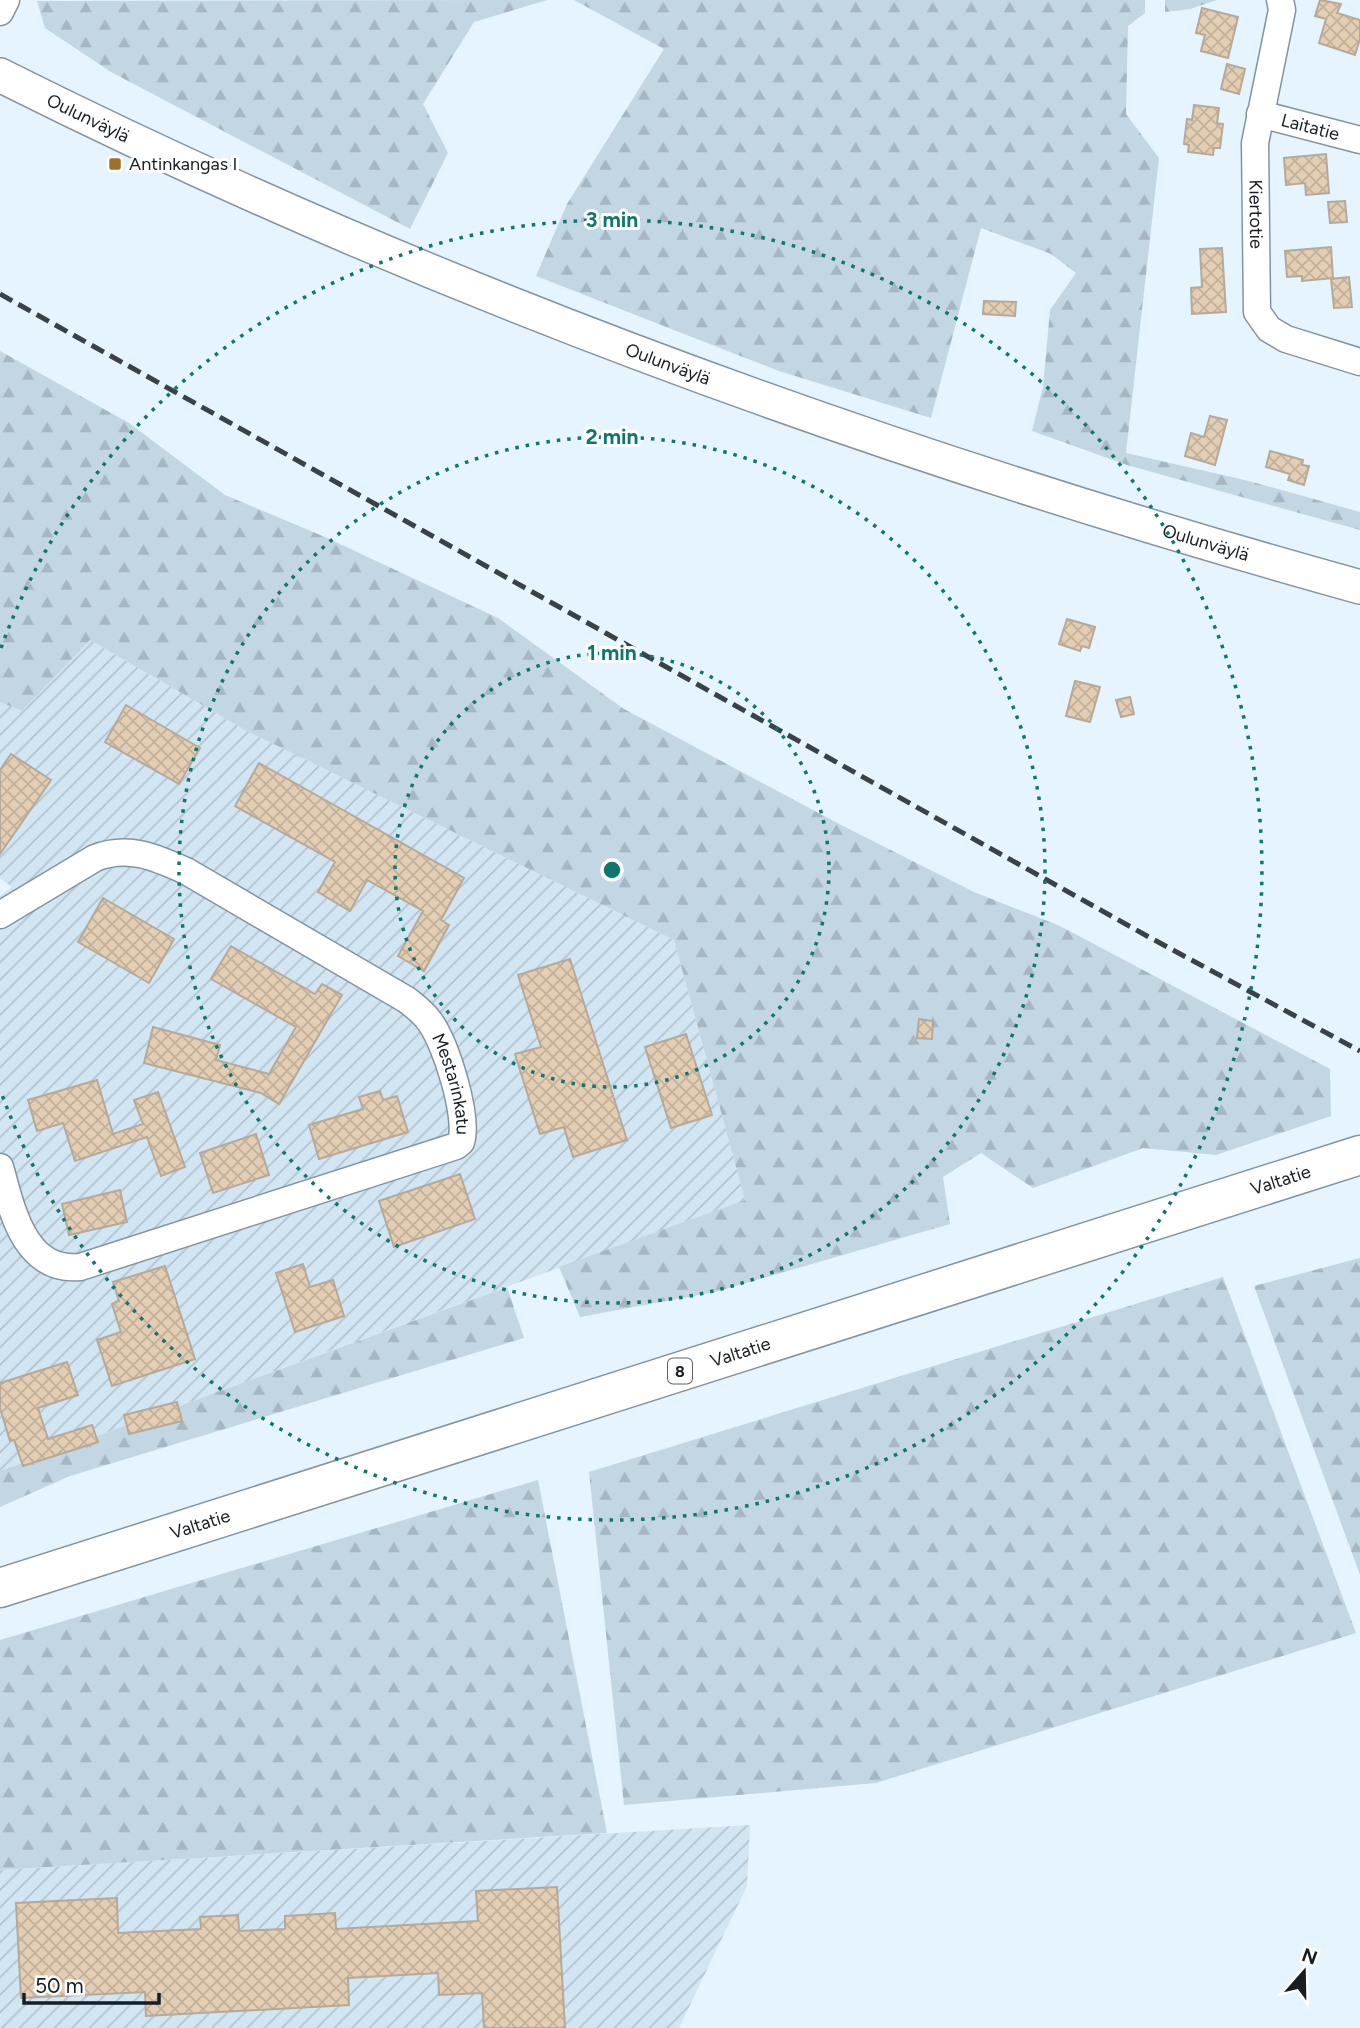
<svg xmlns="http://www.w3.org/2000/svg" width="1360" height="2028" font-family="Figtree,sans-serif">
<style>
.industrial{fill:url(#industrial-furrows)}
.forest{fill:url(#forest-firs)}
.building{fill:url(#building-cross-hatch);stroke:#b5a999;stroke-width:2}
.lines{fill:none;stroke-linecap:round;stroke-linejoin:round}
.minor-casing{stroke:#8394a1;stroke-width:29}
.major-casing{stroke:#8394a1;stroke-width:36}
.highway-casing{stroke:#8394a1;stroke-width:41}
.minor{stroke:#fff;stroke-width:26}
.major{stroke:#fff;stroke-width:33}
.highway{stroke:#fff;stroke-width:38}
.rail{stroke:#3a4147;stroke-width:5;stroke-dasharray:14 7;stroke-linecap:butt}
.ring{fill:none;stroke:#0f766e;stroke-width:3.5;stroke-dasharray:3.5 7}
.poi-dot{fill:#a07024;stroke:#fff;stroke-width:2.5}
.labels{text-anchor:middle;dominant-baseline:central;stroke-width:6;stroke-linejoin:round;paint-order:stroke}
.shield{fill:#fff;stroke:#5d6164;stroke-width:2}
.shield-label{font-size:16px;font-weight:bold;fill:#171d22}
.street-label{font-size:18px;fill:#171d22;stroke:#fff}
.poi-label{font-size:18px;fill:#171d22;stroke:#fff;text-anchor:start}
.centre{fill:#0f766e;stroke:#fff;stroke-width:3.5}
.ring-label{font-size:21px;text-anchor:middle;font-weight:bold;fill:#0f766e;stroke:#fff;stroke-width:6;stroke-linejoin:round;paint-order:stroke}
</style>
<defs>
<pattern id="industrial-furrows" width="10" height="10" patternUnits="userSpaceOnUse" patternTransform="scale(1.75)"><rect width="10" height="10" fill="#d1e5f3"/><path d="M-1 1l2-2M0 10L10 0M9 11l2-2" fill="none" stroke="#b3c4d0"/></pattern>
<pattern id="forest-firs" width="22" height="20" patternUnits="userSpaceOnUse" patternTransform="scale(1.75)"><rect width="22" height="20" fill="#c2d6e4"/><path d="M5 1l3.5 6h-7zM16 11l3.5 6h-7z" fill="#a6b7c3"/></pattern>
<pattern id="building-cross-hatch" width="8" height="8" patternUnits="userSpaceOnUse" patternTransform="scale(1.75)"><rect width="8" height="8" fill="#e3ceb3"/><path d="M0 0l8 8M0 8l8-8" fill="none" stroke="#c2b09a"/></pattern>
</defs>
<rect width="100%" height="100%" fill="#e5f4ff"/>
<path class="industrial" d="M90,640l155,90 429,210 71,260 -745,271v-575l12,-9 -12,-9v-176l22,9z
M750,1825l-3,61 -68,142h-679v-158z"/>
<path class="forest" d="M547,0l-73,22 -51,82 25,49 -38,76 -299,-157 -66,-44 -8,-27z
M574,0h571v13l-17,13 -2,88 33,44 -33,295 123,28 111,31v18l-233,-65 -95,-34 11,-44 7,-77 26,-37 -25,-19 -70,-26 -50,190 -152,-47 -243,-95 31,-72 97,-155z
M1165,0h52l-27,9 -25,3z
M0,351l129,72 96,72 100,42 173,81 126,91 215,115 135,68 86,34 270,143 1,47 -115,39 -73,-7 -110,40 -52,-35 -38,24 7,47 -235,68 -135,25 -21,-50 186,-67 -71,-260 -429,-210 -155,-90 -68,71 -22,-9z
M1360,1258v317l-106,-289z
M1223,1277l133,356 -480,150 -252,22 -35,-333z
M507,1287l17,51 -454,138 -70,31v-36z
M538,1480l69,353 -607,37v-230z"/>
<path class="building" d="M1320,0l21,4 -4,9 23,7v19l-5,16 -36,-12 7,-24 -11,-3z
M1202,8l36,9 -10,41 -27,-7 4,-16 -9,-2z
M1227,64l18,5 -6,25 -18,-5z
M1194,105l25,3 -2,15 6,1 -3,24h-6l-1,7 -25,-3 1,-7 -5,-1 3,-25 5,1z
M1326,154l3,39 -23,2 -1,-12 -19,2 -2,-27z
M1345,201l2,21 -17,1 -2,-21z
M1331,247l2,31 -31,3v-5l-15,1 -2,-26z
M1222,248l4,64 -34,2 -1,-26 11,-1 -2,-38z
M1349,277l3,30 -18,1 -3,-29z
M984,301l32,1 -1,14 -32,-2z
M1210,416l17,4 -12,45 -30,-9 6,-23 13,4z
M1270,451l33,9 -1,5 7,1 -5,19 -16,-5 2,-6 -24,-7z
M1067,619l28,8 -6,21 -7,-2 -2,5 -21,-7z
M1075,681l25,6 -10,35 -24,-6z
M1130,697l4,17 -13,3 -5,-17z
M126,705l74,43 -21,36 -74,-42z
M11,754l40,26 -51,74v-84z
M259,763l205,115 -23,42 8,5 -25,46 -26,-15 25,-45 -56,-31 -17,31 -32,-19 17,-30 -100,-56z
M103,898l71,41 -25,44 -71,-41z
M231,946l84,48 7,-10 20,11 -63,109 -18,-11 -117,-30 9,-36 67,18 -4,15 53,14 27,-47 -85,-48z
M570,959l57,181 -54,17 -9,-30 -24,7 -25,-80 26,-7 -23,-72z
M919,1019l14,2 -1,18 -15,-1z
M686,1034l26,81 -41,13 -26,-81z
M97,1080l16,54 30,-10 -9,-24 24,-8 27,75 -24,9 -14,-39 -72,24 -12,-38 -26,8 -9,-31z
M380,1091l3,9 14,-4 11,36 -89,27 -10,-34 54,-16 -4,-12z
M256,1134l13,41 -56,18 -13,-40z
M460,1174l15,45 -81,28 -15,-46z
M120,1190l7,32 -58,13 -7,-31z
M303,1264l7,23 23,-7 11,36 -49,16 -19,-59z
M165,1266l30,93 -83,27 -15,-46 24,-8 -9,-28 7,-3 -6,-19z
M67,1362l11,33 -40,13 10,31 44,-14 6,17 -75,24 -9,-26 -4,1 -10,-33v-25z
M177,1402l5,19 -53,13 -5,-19z
M557,1887l8,141h-81l-2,-35 -43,2 -1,-22 -90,5 1,27 -203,11 -1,-24 -124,6 -5,-95 101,-5 1,35 83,-4 -1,-12 38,-2 1,16 46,-2v-13l50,-3 1,16 142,-8 -2,-30z"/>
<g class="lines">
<g class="minor-casing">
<g id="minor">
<path id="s1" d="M1280,0l2,10 -27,133 2,169 12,17 17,10 74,23"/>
<path d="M0,12l6,-12"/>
<path id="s2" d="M1260,114l100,26"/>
<path id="s3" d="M0,915l95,-57c33,-13 60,-1 91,13l221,129c9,7 17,13 23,22 16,22 39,95 31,120l-5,4 -376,121c-56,5 -68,-57 -80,-100"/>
</g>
</g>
<g class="major-casing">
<g id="major">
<path id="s4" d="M0,75c434,218 892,382 1360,512"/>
</g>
</g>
<g class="highway-casing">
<g id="highway">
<path id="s5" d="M0,1588l1360,-433"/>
</g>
</g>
<use href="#minor" class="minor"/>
<use href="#major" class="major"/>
<use href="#highway" class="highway"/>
<path class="rail" d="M0,294l1147,642 213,115"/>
</g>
<g class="ring">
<circle cx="612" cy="870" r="217"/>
<circle cx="612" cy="870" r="433"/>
<path d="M1 648A650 650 0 1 1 1 1092"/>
</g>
<rect class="poi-dot" x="108" y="157" width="14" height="14" rx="3.5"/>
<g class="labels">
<rect class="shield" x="668" y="1358.5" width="24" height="25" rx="5"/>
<g class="shield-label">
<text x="680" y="1371">8</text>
</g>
<g class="street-label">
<text stroke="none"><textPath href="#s4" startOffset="98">Oulunväylä</textPath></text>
<text stroke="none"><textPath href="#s2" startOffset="52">Laitatie</textPath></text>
<text stroke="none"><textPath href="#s1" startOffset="217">Kiertotie</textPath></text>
<text stroke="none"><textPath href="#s4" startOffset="728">Oulunväylä</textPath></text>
<text stroke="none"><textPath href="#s4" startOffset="1295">Oulunväylä</textPath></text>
<text stroke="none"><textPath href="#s3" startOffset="560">Mestarinkatu</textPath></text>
<text stroke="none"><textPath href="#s5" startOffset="1344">Valtatie</textPath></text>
<text stroke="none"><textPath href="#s5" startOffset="777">Valtatie</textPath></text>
<text stroke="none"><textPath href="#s5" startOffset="210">Valtatie</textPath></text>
</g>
<g class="poi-label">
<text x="129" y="164">Antinkangas I</text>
</g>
</g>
<circle cx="612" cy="870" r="10" class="centre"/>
<g class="ring-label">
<text x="612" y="227">3 min</text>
<text x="612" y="444">2 min</text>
<text x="612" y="660">1 min</text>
</g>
<g transform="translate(1304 1972) rotate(20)" stroke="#ffffff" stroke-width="5" paint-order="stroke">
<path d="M0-5L12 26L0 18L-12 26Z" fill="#171d22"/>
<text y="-10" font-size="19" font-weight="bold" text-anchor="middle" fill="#171d22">N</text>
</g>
<path d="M24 1993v10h135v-10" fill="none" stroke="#171d22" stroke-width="3.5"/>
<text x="35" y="1993" font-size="21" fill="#171d22" stroke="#ffffff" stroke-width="5" paint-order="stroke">50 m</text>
</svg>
